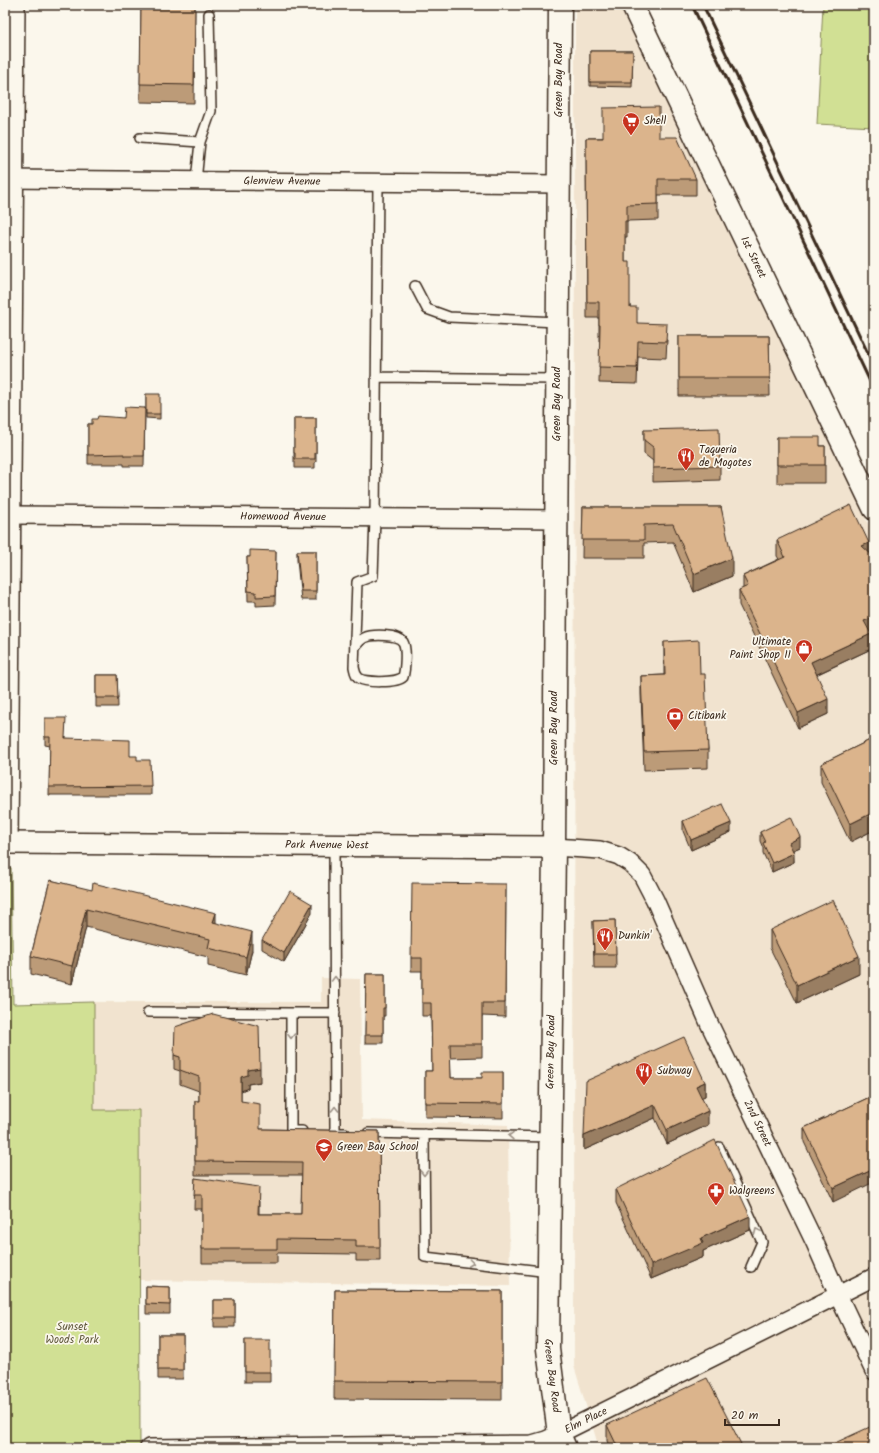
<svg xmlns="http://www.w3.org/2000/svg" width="879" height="1453" font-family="Kalam,sans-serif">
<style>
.built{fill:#f1e3cf}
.green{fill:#d1e094;stroke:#868559}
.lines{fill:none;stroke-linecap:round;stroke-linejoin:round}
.service-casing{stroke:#3b2a1e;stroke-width:12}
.minor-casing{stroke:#3b2a1e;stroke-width:20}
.tertiary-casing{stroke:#3b2a1e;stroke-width:24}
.secondary-casing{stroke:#3b2a1e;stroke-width:25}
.service{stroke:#fbf7ec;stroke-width:9}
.minor{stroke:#fbf7ec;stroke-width:17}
.tertiary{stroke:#fbf7ec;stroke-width:21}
.secondary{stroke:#fbf7ec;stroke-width:22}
.rail{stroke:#3b2a1e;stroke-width:3}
.wall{fill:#bc9b78;stroke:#3b2a1e}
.shaded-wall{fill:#997e62;stroke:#3b2a1e}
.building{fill:#dbb48c;stroke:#3b2a1e}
.oneway{stroke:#9b9085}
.labels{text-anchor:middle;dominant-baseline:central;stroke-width:3.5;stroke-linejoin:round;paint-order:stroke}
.street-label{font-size:11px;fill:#3b2a1e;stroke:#fbf7ec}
.poi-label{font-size:11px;fill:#3b2a1e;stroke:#fbf7ec;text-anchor:start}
.park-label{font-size:11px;fill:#60583c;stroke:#fbf7ec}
</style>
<rect width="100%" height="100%" fill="#fbf7ec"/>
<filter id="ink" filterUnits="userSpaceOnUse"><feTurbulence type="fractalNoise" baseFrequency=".025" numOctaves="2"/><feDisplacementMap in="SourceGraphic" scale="8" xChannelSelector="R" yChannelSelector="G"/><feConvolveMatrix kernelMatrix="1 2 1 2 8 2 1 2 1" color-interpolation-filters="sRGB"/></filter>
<g filter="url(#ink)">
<path class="built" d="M575,5h44l255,531v912h-275l-25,-82z
M321,978l39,1 2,141 146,5 2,161 -371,-6 -1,-170h-44v-108h227z"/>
<path class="green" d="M823,5h51v122l-57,-3z
M5,868h6l2,136 81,-2v108h45l1,338h-135z"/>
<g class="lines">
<g class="service-casing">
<path id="service" d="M140,138l60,4
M196,181l4,-39 11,-31 -2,-97
M415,286l12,23 22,8 108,5
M376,377l181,2
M355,647c3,-4 5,-7 9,-9 8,-4 34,-4 39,4 4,7 2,28 0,35 -6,6 -38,6 -44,1 -4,-3 -4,-7 -5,-11l3,-85 16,-6 2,-58 3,-336
M334,846l1,287h10
M148,1012l143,1
M302,1131h-11v-118h44
M368,1133l182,4
M424,1134l1,123 124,15
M719,1147l43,95 -11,25"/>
</g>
<g class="minor-casing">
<g id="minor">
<path id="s1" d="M5,179l554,5"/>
<path id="s2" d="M11,515l545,4"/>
<path d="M9,843l7,-838"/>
<path id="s3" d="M554,847l46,3 19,6 11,7 12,12 13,25 54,123 106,220 23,52 36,76"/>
<path id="s4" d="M149,1448l383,-4 14,-4 13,-6 315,-157"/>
</g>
</g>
<g class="tertiary-casing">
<g id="tertiary">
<path id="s5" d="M632,5l242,504"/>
<path id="s6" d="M5,843l549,4"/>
</g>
</g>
<g class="secondary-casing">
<g id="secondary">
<path id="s7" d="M560,5l-6,842 -6,502 11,85 6,14"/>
</g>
</g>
<use href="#service" class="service"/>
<use href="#minor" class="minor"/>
<use href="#tertiary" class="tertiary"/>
<use href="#secondary" class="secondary"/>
<path class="rail" d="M692,5l182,385
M703,5l171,361"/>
</g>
<path class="wall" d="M141,5h54l-1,98 -54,-1z
M590,51h43l-1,36 -42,-1z
M659,137l37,42v16h-38v25l-31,1v16h-2v25l5,45 7,16 30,17 -1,18 -28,-1 -1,27 -38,-1 1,-42h-1v-23h-12l-1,-180z
M679,336h90l1,60h-91z
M146,394l14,20v5l-14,-1z
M145,408l-1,58h-20v-2h-36v-40h4l32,-6z
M294,418h22v44h-1v6h-20v-6h-1z
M644,430l76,36v14l-67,2v-21l-9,-7z
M777,437l43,9h5v37h-48z
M583,507h138l11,69 -38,16 -21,-50 -29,1v15h-62z
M777,540l92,12 5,80 -4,1 1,16 -55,26 12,39 -30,14 -59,-123v-15l4,-1v-13l36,-17 -2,-3z
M276,551l-1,54 -19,1v-5h-8l-1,-44h3z
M297,551h19v49h-15l-4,-40z
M664,642l36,32 8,76v18l-64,2 -3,-76v-18l23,-1z
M96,675h21l1,32h-22z
M45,718l21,20 64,18 7,4 14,26v9h-102l1,-49 -5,-1z
M874,738v92l-24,12 -29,-60v-18z
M683,821l48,11 -40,18 -8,-19z
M760,832l40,15 -7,3 1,12 -22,10 -9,-19v-5l-3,-7z
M50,880l166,43 36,27 -6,25 -38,-9v-9l-122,-30 -14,57 -41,-10v-18z
M506,884l-1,133 -23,-1v41l-32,1 1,20h31l21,-6v46l-78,-1v-46h7l-1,-55h-9v-45h-11v-13z
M312,913l-28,49 -22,-13v-9z
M615,920l1,48h-22l-1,-47z
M770,930l89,44 -62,29 -27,-55z
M366,974h19v42h-2v27h-18z
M174,1055l86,27 -12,2v4l-7,3v10l19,28 119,2 1,130h-24v-7l-79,-1v10h-75v-54h-8l1,-31 64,23v13h42l1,-39h-107v-74h4v-10l-19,-7v-13l-6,-2z
M705,1082v14l-4,1 7,28 -41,19 -12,-26 -71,32v-14z
M874,1095l-41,107 -29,-60v-14z
M616,1189l134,41 -47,21v6l-52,22 -35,-76z
M146,1286l24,1v27h-24z
M335,1290l167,1v109l-168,-1z
M214,1300h21v27h-21z
M158,1335h25v44h-25z
M245,1340l25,32v10h-25z
M607,1425l136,23h-133l-3,-7z"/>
<path class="shaded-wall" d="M869,543v15l-7,-12z
M732,558v18l-38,16v-18z
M874,617v15l-10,4v-15z
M871,634v15l-60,28v-15z
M828,699v15l-30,14v-15z
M874,812v18l-24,12v-18z
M731,823v9l-40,18v-10z
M800,837v10l-11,5v-9z
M794,853v9l-22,10v-9z
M312,904v9l-28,49v-9z
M86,909v18l-14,57v-18z
M216,913v18l-3,-9z
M252,932v18l-6,25v-18z
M859,956v18l-62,29v-18z
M260,1068v14l-12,2v4l-7,3v-14l7,-7z
M705,1082v14l-9,4v-14z
M655,1105v13l-71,32v-14z
M708,1111v14l-41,19v-14z
M874,1169v13l-41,20v-14z
M750,1216v14l-47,21v6l-52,22v-14l50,-27z"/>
<path class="building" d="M141,5h54l-1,80 -54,-1z
M590,51h43l-1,31h-42z
M659,107v30h18l19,42h-38v25l-31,1v16h-2v41h5v45h7v16l30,1 -1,18 -28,-1 -1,27 -38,-1 1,-42h-1v-23h-12l-1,-164h17v-30z
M679,336h90l1,42h-91z
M146,394h14v20h-14z
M125,407l20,1 -1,48h-20v-2l-36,1v-31h4v-5h5l1,-3 26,2z
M294,418h22v35h-1v6h-20v-6h-1z
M719,428l1,38 -67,2v-21l-9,-7v-10z
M777,437h43v9h5v19h-48z
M851,505l18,38 -7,3 12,11v60l-10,4 7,13 -60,28 17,37 -30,14 -59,-123 9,-4 -5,-10 42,-19 -8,-17z
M583,507h138l11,51 -38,16 -21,-50 -29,1v15h-62z
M250,550l26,1 -1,45 -19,1v-5l-8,-1 -1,-34h3z
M297,551h19v40h-15z
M699,640l1,34h5l3,76 -64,2 -3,-76 24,-1 -1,-33z
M96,675h21l1,23h-22z
M45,718h21l-1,20 65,2v16h7v4h13l1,26 -102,1 1,-50h-5z
M874,738v74l-24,12 -29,-60z
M722,804l9,19 -40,17 -8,-19z
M791,817l9,20 -11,6 5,10 -22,10 -9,-20 2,-1 -5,-10z
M50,880l42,10 1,-7 123,30 -3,9 39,10 -6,25 -38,-9 2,-9 -124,-30 -14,57 -41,-10z
M412,883l94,1 -1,119h-23v41h-32l1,34h31v-6h21v32l-78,-1v-32h7l-1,-68h-9v-45h-11z
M290,891l22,13 -28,49 -22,-13z
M833,900l26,56 -62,29 -27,-55z
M615,920l1,34h-22l-1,-33z
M366,974h19v34h-2v27h-18z
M213,1014l46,12 1,42 -12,2v5l-7,2v24l19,3v25l119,2 1,116h-24v-7l-79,-1v10h-75v-54h-8l1,-17 64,9 -1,27h43l1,-52 -107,-1v-60h4v-24l-19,-7v-13l-6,-2 1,-28z
M684,1037l21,45 -9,4 12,25 -41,19 -12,-25 -71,31 2,-55z
M874,1095v74l-41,19 -29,-60z
M715,1140l35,76 -49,22 2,5 -52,22 -35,-76z
M146,1286l24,1v18l-24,-1z
M335,1290l167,1v91l-168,-1z
M214,1300h21v18h-21z
M158,1335h25v35h-25z
M245,1340h25v32h-25z
M707,1378l36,70h-125l-11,-23z
M872,1426l2,4v18h-50z"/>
<defs><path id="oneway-chevron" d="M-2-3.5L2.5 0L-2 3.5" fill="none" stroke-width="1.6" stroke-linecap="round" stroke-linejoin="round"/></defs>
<g class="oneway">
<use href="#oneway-chevron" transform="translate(335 979) rotate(-90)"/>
<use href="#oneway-chevron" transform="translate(291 1036) rotate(90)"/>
<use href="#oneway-chevron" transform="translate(335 1109) rotate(-90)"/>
<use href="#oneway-chevron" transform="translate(511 1136) rotate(-179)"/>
<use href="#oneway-chevron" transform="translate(424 1173) rotate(89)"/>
<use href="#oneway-chevron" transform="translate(757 1231) rotate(-114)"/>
<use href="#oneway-chevron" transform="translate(471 1263) rotate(7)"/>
</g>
</g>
<defs>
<g id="supermarket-pin" transform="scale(0.9)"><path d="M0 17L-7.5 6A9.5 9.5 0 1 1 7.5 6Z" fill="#c8321e" stroke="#fbf7ec"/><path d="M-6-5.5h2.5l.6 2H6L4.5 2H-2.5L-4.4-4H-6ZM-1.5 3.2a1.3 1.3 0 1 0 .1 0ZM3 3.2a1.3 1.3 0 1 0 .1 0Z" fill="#fff"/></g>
<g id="restaurant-pin" transform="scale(0.9)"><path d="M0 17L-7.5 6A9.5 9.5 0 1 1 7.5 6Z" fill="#c8321e" stroke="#fbf7ec"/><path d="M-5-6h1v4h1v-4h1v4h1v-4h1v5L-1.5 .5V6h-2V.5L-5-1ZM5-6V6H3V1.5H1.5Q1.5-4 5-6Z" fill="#fff"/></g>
<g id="shop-pin" transform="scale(0.9)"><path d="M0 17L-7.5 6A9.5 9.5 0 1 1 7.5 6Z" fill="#c8321e" stroke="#fbf7ec"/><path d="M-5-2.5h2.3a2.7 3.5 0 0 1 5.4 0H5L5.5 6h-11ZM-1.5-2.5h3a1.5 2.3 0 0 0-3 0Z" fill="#fff"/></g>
<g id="bank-pin" transform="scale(0.9)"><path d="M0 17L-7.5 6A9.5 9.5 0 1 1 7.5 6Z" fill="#c8321e" stroke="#fbf7ec"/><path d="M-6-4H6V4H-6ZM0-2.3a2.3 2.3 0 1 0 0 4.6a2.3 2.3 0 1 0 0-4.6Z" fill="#fff"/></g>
<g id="school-pin" transform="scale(0.9)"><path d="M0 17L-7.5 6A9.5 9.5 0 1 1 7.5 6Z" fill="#c8321e" stroke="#fbf7ec"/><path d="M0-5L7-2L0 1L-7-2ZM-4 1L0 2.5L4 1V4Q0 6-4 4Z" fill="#fff"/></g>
<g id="pharmacy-pin" transform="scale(0.9)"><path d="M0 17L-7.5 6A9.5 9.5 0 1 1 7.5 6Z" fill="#c8321e" stroke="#fbf7ec"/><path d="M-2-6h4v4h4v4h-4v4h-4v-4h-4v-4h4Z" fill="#fff"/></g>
</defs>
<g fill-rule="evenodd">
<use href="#supermarket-pin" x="631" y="121"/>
<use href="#restaurant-pin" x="686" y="456"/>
<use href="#shop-pin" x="804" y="648"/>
<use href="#bank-pin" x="675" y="716"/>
<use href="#restaurant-pin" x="605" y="936"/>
<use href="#restaurant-pin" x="644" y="1071"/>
<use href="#school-pin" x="324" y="1147"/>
<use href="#pharmacy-pin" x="716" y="1191"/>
</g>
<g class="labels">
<g class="street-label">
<text transform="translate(559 80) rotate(-90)">Green Bay Road</text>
<text stroke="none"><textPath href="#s1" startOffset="277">Glenview Avenue</textPath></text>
<text stroke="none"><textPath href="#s5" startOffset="280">1st Street</textPath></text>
<text transform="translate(557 404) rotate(-90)">Green Bay Road</text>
<text stroke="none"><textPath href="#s2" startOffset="272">Homewood Avenue</textPath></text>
<text transform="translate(554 728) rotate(-90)">Green Bay Road</text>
<text stroke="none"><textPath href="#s6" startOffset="322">Park Avenue West</textPath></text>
<text transform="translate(551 1052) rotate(-89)">Green Bay Road</text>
<text stroke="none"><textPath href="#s3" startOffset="370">2nd Street</textPath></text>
<text stroke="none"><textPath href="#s7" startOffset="1371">Green Bay Road</textPath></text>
<text stroke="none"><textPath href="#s4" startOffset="442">Elm Place</textPath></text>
</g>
<g class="poi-label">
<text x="644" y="121">Shell</text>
<text x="699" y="450">Taqueria<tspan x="699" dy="13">de Mogotes</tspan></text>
<text x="791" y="642" text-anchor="end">Ultimate<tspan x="791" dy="13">Paint Shop II</tspan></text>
<text x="688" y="716">Citibank</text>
<text x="618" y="936">Dunkin'</text>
<text x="657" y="1071">Subway</text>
<text x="337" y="1147">Green Bay School</text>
<text x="729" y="1191">Walgreens</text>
</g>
<g class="park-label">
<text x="72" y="1327">Sunset<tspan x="72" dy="13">Woods Park</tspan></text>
</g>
</g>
<rect width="879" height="1453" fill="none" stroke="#fbf7ec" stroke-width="20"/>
<rect x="10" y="10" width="859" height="1433" fill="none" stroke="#3b2a1e" stroke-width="1.5" filter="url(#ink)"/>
<path d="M725 1419v6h54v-6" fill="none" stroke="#3b2a1e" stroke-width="2"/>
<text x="731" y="1419" font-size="12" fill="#3b2a1e" stroke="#fbf7ec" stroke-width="3" paint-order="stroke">20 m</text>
</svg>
